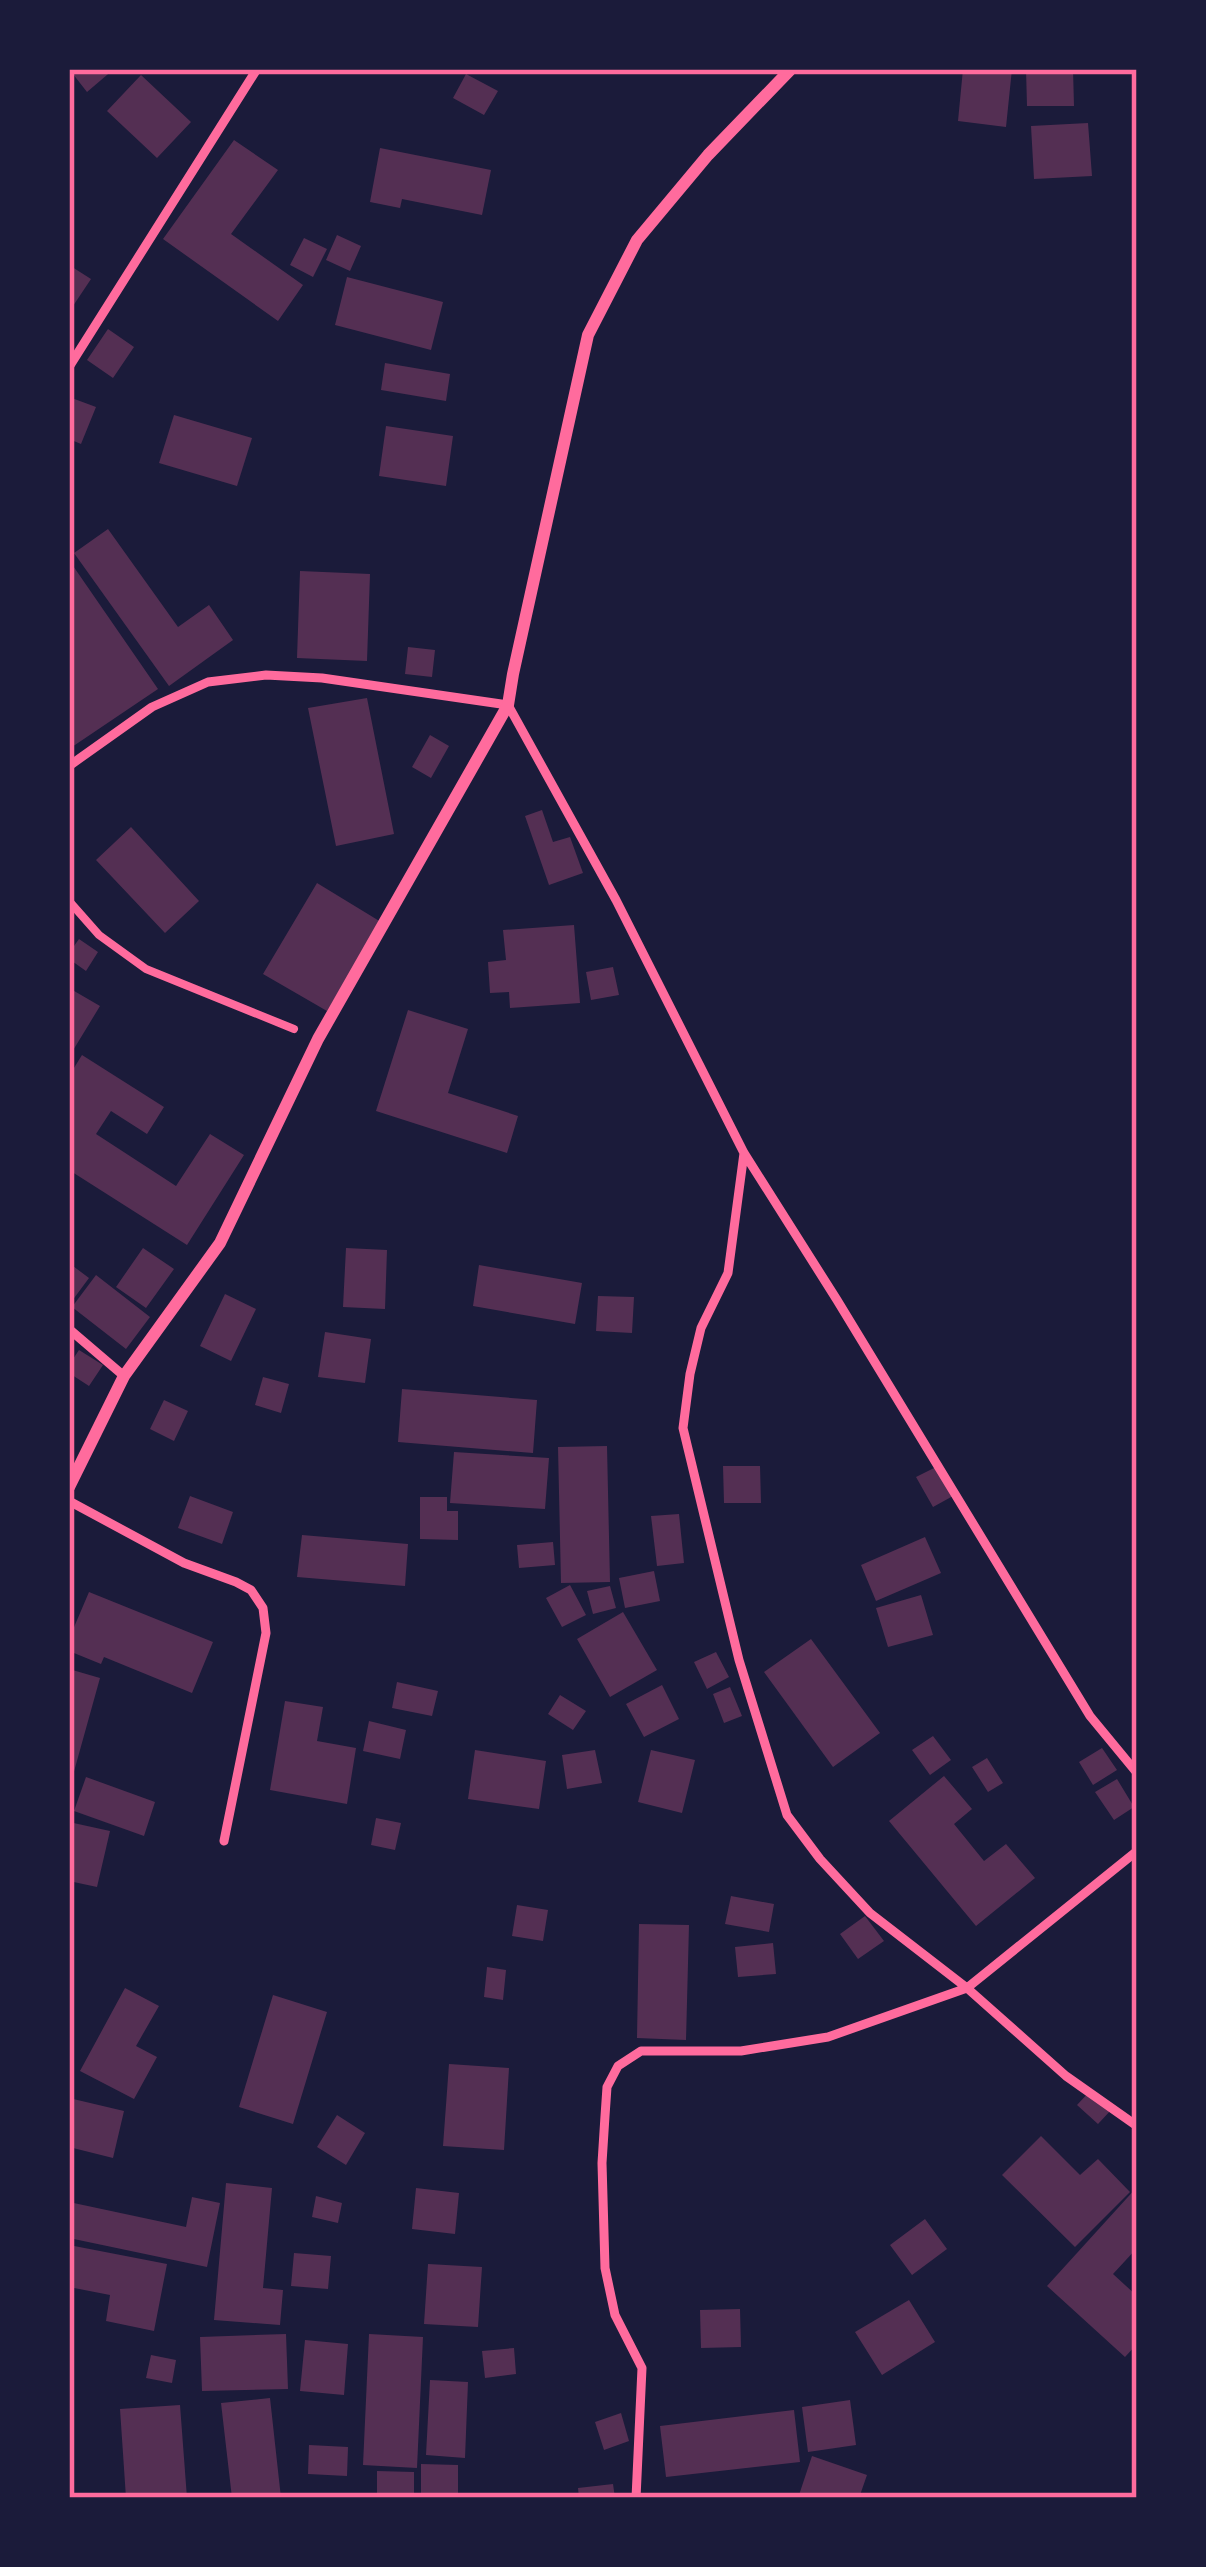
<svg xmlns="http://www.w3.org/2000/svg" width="1206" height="2567" font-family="Inter,sans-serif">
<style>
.building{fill:#542f53}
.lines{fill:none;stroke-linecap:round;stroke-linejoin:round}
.path{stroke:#ff6b9d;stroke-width:8}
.service{stroke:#ff6b9d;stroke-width:9}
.minor{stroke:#ff6b9d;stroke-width:12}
.neatline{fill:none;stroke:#ff6b9d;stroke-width:4.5}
</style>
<rect width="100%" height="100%" fill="#1b1b3a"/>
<path class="building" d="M69,69h45l-27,23z
M963,69h49l-6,58 -48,-6z
M1026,69h47l1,37h-47z
M466,74l32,17 -14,24 -31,-17z
M141,75l50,47 -34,36 -50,-47z
M1088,123l4,53 -58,3 -3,-53z
M234,140l44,30 -47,64 72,51 -25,36 -115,-82z
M380,148l111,22 -9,45 -80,-16 -2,9 -30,-6z
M337,235l24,11 -11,25 -24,-11z
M304,238l23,11 -14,28 -23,-12z
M69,265l22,14 -22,33z
M347,277l96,25 -12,48 -96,-25z
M108,329l26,18 -21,31 -26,-18z
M385,363l65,11 -4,27 -65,-11z
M69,397l27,10 -15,37 -12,-5z
M174,415l78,23 -15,48 -78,-23z
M386,426l67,10 -7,50 -67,-10z
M108,529l70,98 31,-22 24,35 -64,46 -95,-133z
M69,560l89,129 -89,60v-56l3,-2 -3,-4z
M300,571l70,3 -3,87 -70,-3z
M408,647l27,3 -3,27 -27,-3z
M367,698l27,136 -58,12 -28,-138z
M430,735l19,11 -18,32 -19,-11z
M542,810l11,32 17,-5 13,36 -34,12 -24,-69z
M131,827l68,74 -34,32 -69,-73z
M317,883l64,39 -54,89 -64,-37z
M574,925l6,78 -70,5 -1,-16 -19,1 -2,-31 18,-2 -3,-30z
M79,939l19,13 -12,19 -17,-12v-6z
M613,967l6,28 -28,5 -5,-28z
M69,988l31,18 -31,51z
M408,1010l60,19 -20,64 70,23 -11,37 -131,-42z
M82,1055l82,52 -17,27 -36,-23 -15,23 80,52 34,-52 34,21 -57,90 -118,-75v-94z
M143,1248l31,21 -28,39 -30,-21z
M346,1248l41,2 -2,59 -42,-2z
M69,1263l20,15 -20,27z
M479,1265l103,18 -7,41 -102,-18z
M96,1275l54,42 -24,32 -54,-42z
M225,1294l31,15 -25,52 -31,-15z
M598,1296l36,1 -2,36 -36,-2z
M325,1332l46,7 -6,44 -47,-6z
M79,1350l24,15 -14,21 -20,-13v-8z
M263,1377l26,7 -8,29 -26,-8z
M402,1389l135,11 -4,53 -135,-11z
M164,1400l24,11 -14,30 -24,-12z
M607,1446l3,136 -49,1 -3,-136z
M454,1452l95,6 -4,51 -95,-6z
M723,1466h37l1,37h-37z
M936,1467l17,29 -20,11 -17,-30z
M190,1496l43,16 -11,32 -44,-16z
M420,1497h27v14h11v29l-38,-1z
M679,1514l5,49 -27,3 -6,-50z
M302,1535l106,9 -3,42 -108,-9z
M925,1537l16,36 -65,28 -15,-36z
M553,1542l2,23 -36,3 -2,-23z
M654,1571l6,30 -35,7 -6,-30z
M570,1585l16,30 -24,12 -16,-29z
M610,1586l6,22 -23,6 -6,-23z
M89,1592l124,50 -21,51 -88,-36 -3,7 -32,-13v-12z
M921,1595l12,40 -45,12 -12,-39z
M623,1612l34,58 -47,27 -33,-58z
M811,1639l69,94 -47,34 -69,-95z
M716,1652l13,25 -22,12 -13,-27z
M69,1669l31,9 -30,108h-1z
M397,1682l41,9 -6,25 -40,-8z
M662,1685l17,34 -35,18 -18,-33z
M730,1687l12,29 -18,7 -11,-29z
M560,1695l26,16 -13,19 -25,-16z
M285,1701l38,6 -6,34 39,7 -9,56 -77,-14z
M369,1721l37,9 -6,29 -37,-8z
M933,1736l18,24 -21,15 -18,-25z
M1102,1748l15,22 -24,15 -14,-23z
M475,1750l71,11 -7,48 -71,-10z
M595,1750l7,33 -35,6 -5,-34z
M651,1750l44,10 -13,53 -44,-11z
M987,1758l16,25 -15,9 -16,-25z
M944,1776l28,33 -18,15 30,37 22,-17 29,34 -59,48 -87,-105z
M86,1777l69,25 -11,34 -70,-25z
M1117,1779l17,28 -20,13 -19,-28z
M376,1818l25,5 -6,27 -24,-5z
M69,1822l41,9 -13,56 -28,-6z
M731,1896l43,8 -5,28 -44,-8z
M517,1905l31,5 -5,31 -31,-5z
M865,1916l19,25 -26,18 -18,-25z
M639,1924l50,1 -3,115 -49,-2z
M773,1943l3,31 -38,3 -3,-30z
M487,1967l19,3 -3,30 -19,-3z
M125,1988l34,18 -23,40 21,11 -23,42 -54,-28z
M273,1995l54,17 -34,112 -54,-17z
M449,2064l60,4 -5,82 -61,-4z
M1091,2090l21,19 -14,15 -21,-19z
M69,2098l55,13 -11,47 -44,-11z
M337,2115l28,18 -19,32 -29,-18z
M1041,2136l39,39 18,-16 32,33 -55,55 -73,-72z
M226,2183l46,5 -9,100 20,2 -3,35 -66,-5z
M1137,2187v61l-24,26 24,22v48l-12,13 -78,-71z
M416,2188l43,5 -4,41 -43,-5z
M316,2196l26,7 -4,20 -26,-6z
M192,2197l28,6 -13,64 -138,-29v-36l117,25z
M925,2219l22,30 -35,26 -22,-30z
M69,2245l98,19 -13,67 -48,-10 4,-26 -41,-8z
M294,2253l37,3 -3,33 -37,-3z
M428,2264l54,3 -4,60 -54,-3z
M909,2300l26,42 -53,33 -27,-43z
M740,2309l1,38 -40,1 -1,-38z
M286,2334l2,55 -86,2 -2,-54z
M369,2334l54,3 -6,131 -54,-3z
M305,2340l43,4 -4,51 -44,-4z
M514,2348l2,26 -31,4 -3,-27z
M151,2355l25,5 -4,23 -26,-5z
M430,2380l38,2 -3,76 -39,-3z
M270,2398l11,100h-49l-11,-95z
M850,2400l6,45 -48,7 -6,-45z
M180,2405l7,93h-61l-6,-89z
M794,2410l6,52 -134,15 -6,-51z
M621,2413l8,28 -25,9 -9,-28z
M309,2445l39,2 -1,29 -39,-2z
M812,2456l55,19 -8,23h-61z
M421,2464l37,1v33h-37z
M377,2471l37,1v26h-37z
M613,2484l2,14h-36l-1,-10z"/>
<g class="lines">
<path class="path" d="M69,901l30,34 47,34 148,60"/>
<path class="service" d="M69,367l188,-298
M69,766l83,-59 56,-25 58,-7 56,3 186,27 108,195 128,253 93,147 253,416 47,57
M744,1153l-16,120 -27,55 -11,46 -7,54 56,232 48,155 33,44 50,54 97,75 99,88 71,50
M69,1329l55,47
M69,1501l115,62 52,19 15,8 12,18 3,25 -42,208
M636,2498l6,-130 -27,-53 -10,-47 -3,-105 3,-47 2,-29 11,-21 23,-15h100l87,-14 139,-49 170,-137"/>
<path class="minor" d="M69,1487l55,-111 96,-133 98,-204 190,-334 5,-31 75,-339 49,-95 71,-85 83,-86"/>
</g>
<rect width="1206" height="2567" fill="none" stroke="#1b1b3a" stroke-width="144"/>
<rect x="72" y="72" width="1062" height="2423" class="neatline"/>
</svg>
